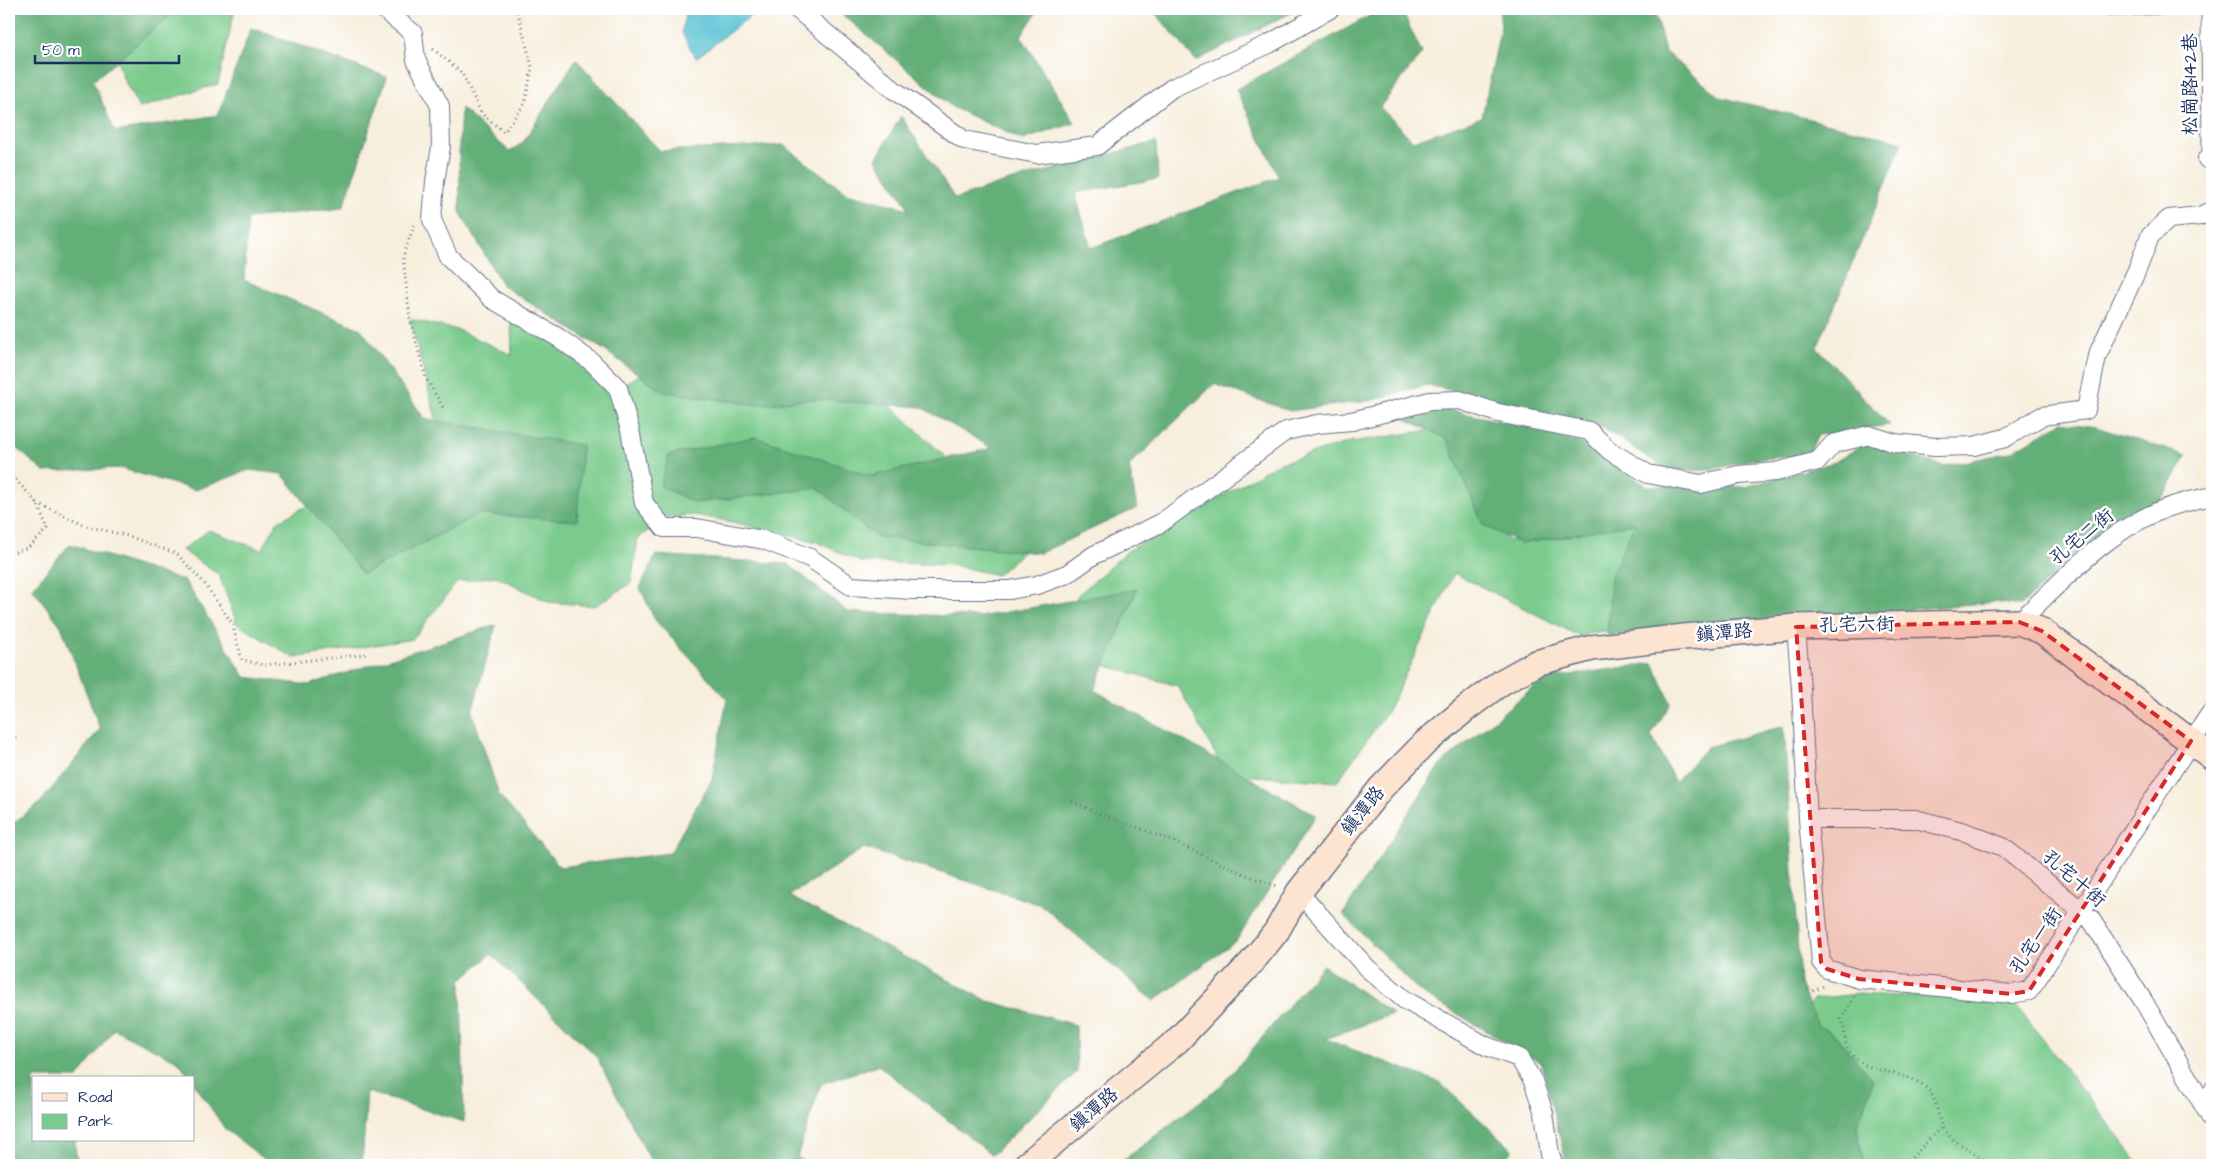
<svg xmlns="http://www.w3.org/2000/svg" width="2221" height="1174" font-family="'Architects Daughter','LXGW WenKai TC',sans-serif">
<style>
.green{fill:#7acb8c;stroke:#4a7d75}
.forest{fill:#63af78;stroke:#3f6f6b}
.water{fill:#57c1d3;stroke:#397898}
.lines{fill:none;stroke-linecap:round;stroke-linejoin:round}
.lane-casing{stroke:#68728a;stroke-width:11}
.street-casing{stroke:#68728a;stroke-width:20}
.secondary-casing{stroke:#68728a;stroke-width:28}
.path{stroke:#68728a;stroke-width:3;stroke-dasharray:1 4;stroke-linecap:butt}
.lane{stroke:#fff;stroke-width:9}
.street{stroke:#fff;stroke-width:18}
.secondary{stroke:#fde4d0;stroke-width:25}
.marked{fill:#d62828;fill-opacity:0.2;stroke:#d62828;stroke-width:4;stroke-dasharray:10 6;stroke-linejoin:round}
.labels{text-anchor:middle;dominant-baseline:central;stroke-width:5;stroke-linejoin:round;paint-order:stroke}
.street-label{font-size:19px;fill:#1b2f5e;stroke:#fff}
</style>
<rect width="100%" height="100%" fill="#fff"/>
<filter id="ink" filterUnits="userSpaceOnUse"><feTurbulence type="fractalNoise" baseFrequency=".02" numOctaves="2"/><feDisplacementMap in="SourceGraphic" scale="10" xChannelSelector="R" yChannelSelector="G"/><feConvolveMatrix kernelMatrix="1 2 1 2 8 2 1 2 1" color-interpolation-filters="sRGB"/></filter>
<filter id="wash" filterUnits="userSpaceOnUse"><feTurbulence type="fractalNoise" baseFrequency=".0096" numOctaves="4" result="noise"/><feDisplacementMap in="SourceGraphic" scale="20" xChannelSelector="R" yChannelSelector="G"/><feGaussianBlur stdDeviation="1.12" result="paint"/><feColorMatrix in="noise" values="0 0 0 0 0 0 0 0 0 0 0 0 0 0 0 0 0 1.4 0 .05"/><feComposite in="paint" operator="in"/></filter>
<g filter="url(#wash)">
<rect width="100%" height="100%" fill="#f7eedc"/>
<path class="green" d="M135,9h100l-17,75 -79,24 -17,-32 -12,-43z
M537,311l-3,13 84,64 47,-29 217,39 68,63 79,86 -32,28 -45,-10 -92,-3 -43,-20 -90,-21 -33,-6 -26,2 -30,21 -7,45 -36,23 -47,-4 -52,-26 -39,6 -44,57 -119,19 -57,-34 -18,-49 -37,-25 27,-20 53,20 15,-28 46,-25 128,-21 -41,-157 48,11 54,25 -1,-32z
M1453,427l15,51 40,63 54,-3 91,-35 -18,122 -56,11 -125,-63 -65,136 -52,73 -111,-8 -48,-88 -82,-23 -37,-38 19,-30 51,-45 148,-86 73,-22z
M1857,994l156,7 127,164h-415l88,-166z"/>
<path class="forest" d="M9,9h169l-85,72 22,51 103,-17 33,-87 136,49 -44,131 -95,10 -4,62 117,49 64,90 157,26 -5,76 -98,-7 -116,60 -81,-100 -33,-4 -53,20 -77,-22 -75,4 -35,-31z
M836,9h203l-18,27 54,87 -53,17 -70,-33z
M1152,9h147l-103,52z
M1382,9h19l21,44 -42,54 33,34 69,-24 19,-91 -2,-17h156l10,43 55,45 183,45 -86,206 73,77 -72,10 -10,20 -59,5 -38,10 -42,1 -66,-43 -92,-25 -85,-18 -53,15 -83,11 -76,-27 -85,82 8,42 -97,45 -164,-16 -58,-49 -123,15 -35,-17 9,-31 86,-18 116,39 121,-28 -71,-41 -109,-8 -54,6 -94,-13 -60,-42 -101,-64 -43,-74 -1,-67 2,-37 49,44 14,-11 52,-82 84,92 123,-6 64,48 62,16 -33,-50 25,-43 54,83 47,-16 154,-41 2,37 -83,14 16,55 188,-71 -43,-88z
M1445,409l95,21 40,13 67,43 98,1 90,-25 30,-19 79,23 67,-14 51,-30 34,5 91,29 -27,46 -34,10 -106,94 -25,-4 -388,34 4,-60 24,-53 -113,21 -39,-19 -36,-86 -43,-21z
M70,544l115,37 60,96 63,8 188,-60 -24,87 27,83 61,72 110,-14 42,-74 15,-80 -72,-79 -15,-32 16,-33 132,9 60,48 131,5 158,-28 -43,101 222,125 -79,125 -83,61 -113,-96 -177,-57 -75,48 199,105 88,24 1,47 -85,83 -114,-90 -57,19 -24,73 12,8h-156l-57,-109 -105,-102 -30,26 3,142 -97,-30 -5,73h-90l-47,-36 -31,-46v-5h-4l-11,-16 -65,-33 -36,49h-44v62h41l1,15 4,10h-71v-339l31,-23 60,-74 -39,-103 -29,-38z
M1653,663l18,40 -20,32 24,47 32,-35 77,-21 16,258 18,42 16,8 39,47 -16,46 7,38h-297l-26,-102 -121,-71 -77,-78 96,-148 104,-87z
M1323,965l70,49 -68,25 114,43 74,68 -12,15h-384l106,-81z"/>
<path class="water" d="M686,9h68l2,3 -60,46 -14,-25z"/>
</g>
<g filter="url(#ink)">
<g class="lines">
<g class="lane-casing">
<path id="lane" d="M2097,9l22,2 45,-2
M2206,9l1,150
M2201,1101l11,-17"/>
</g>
<g class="street-casing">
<path id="street" d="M383,9l30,24 3,27 24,46 1,41 -6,34 -3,39 16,36 44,43 67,39 33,24 26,26 12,42 14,73 20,25h33l67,12 46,18 41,28 62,4h97l27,-5 30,-11 27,-19 67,-32 125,-92 31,-7 35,-3 78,-20 30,-1 38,13 91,18 21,20 38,23 53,10 37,-9 38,-3 42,-11 15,-17 36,-9 26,8 40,4 39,-1 31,-8 37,-22 44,-6 11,-54 40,-86 13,-34 19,-17 31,-3 12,-5
M797,9l97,81 70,50 73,14 60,-8 75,-58 97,-44 61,-35
M2207,159l5,-3
M2019,622c50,-48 98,-103 167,-120 8,-2 18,-5 26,-5
M1796,627l5,62 7,130 13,143 6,7 32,10 152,15 18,-3c62,-93 120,-188 183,-280
M1808,819h107l50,13 38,15 87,71 54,84 68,118
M1299,892l68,76 38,32 81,46 33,12 14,23 11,32 6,41 4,11"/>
</g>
<g class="secondary-casing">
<path id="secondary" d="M1026,1165l151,-124 74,-78 25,-31 23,-40 82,-104 44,-45 43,-36 34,-25 34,-19 56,-15 92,-11 112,-10 223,-5 23,9 170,126"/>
</g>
<path class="path" d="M433,49l29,24 20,41 22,18 21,-29 7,-36 -15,-58
M414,225l-11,32 7,62 16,59 19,33
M9,472l28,31 11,26 -19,18 -20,7
M37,503l49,23 42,10 49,18 27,29 28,40 10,37 22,5 104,-11
M9,745l7,-8
M1072,801c27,14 56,22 85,34 41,16 78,38 120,51
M1813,991l11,-5
M1854,997l-13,22c6,10 1,21 8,32 18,27 60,16 80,40 9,10 8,26 13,35 10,19 34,24 47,39
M1905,1165l37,-39"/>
<use href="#lane" class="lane"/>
<use href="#street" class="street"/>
<use href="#secondary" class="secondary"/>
</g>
</g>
<path class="marked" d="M2019,622l23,9 149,110 -162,250 -18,3 -152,-15 -32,-10 -6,-7 -25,-335z"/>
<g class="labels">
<g class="street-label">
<text transform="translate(2190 84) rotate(-90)">松崗路142巷</text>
<text transform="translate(2082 537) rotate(-39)">孔宅二街</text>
<text transform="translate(1857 625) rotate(-1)">孔宅六街</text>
<text transform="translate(1724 633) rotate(-5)">鎮潭路</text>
<text transform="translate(1363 811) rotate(-51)">鎮潭路</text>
<text transform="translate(2074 879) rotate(41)">孔宅十街</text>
<text transform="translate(2036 941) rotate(-55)">孔宅一街</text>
<text transform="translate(1094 1110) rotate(-40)">鎮潭路</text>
</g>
</g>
<rect width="2221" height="1174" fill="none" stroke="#fff" stroke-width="30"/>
<rect x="32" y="1076" width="162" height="65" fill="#ffffff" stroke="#a4acbf"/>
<rect x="42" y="1093" width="25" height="8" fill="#fde4d0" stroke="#a4acbf"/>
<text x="78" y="1102" font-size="15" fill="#1b2f5e">Road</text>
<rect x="42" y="1114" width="25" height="15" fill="#7acb8c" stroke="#a4acbf"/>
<text x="78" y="1126" font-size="15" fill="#1b2f5e">Park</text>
<path d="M35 55v8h144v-8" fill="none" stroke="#1b2f5e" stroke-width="2.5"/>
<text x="42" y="55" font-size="15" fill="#1b2f5e" stroke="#ffffff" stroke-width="4" paint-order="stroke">50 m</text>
</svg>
